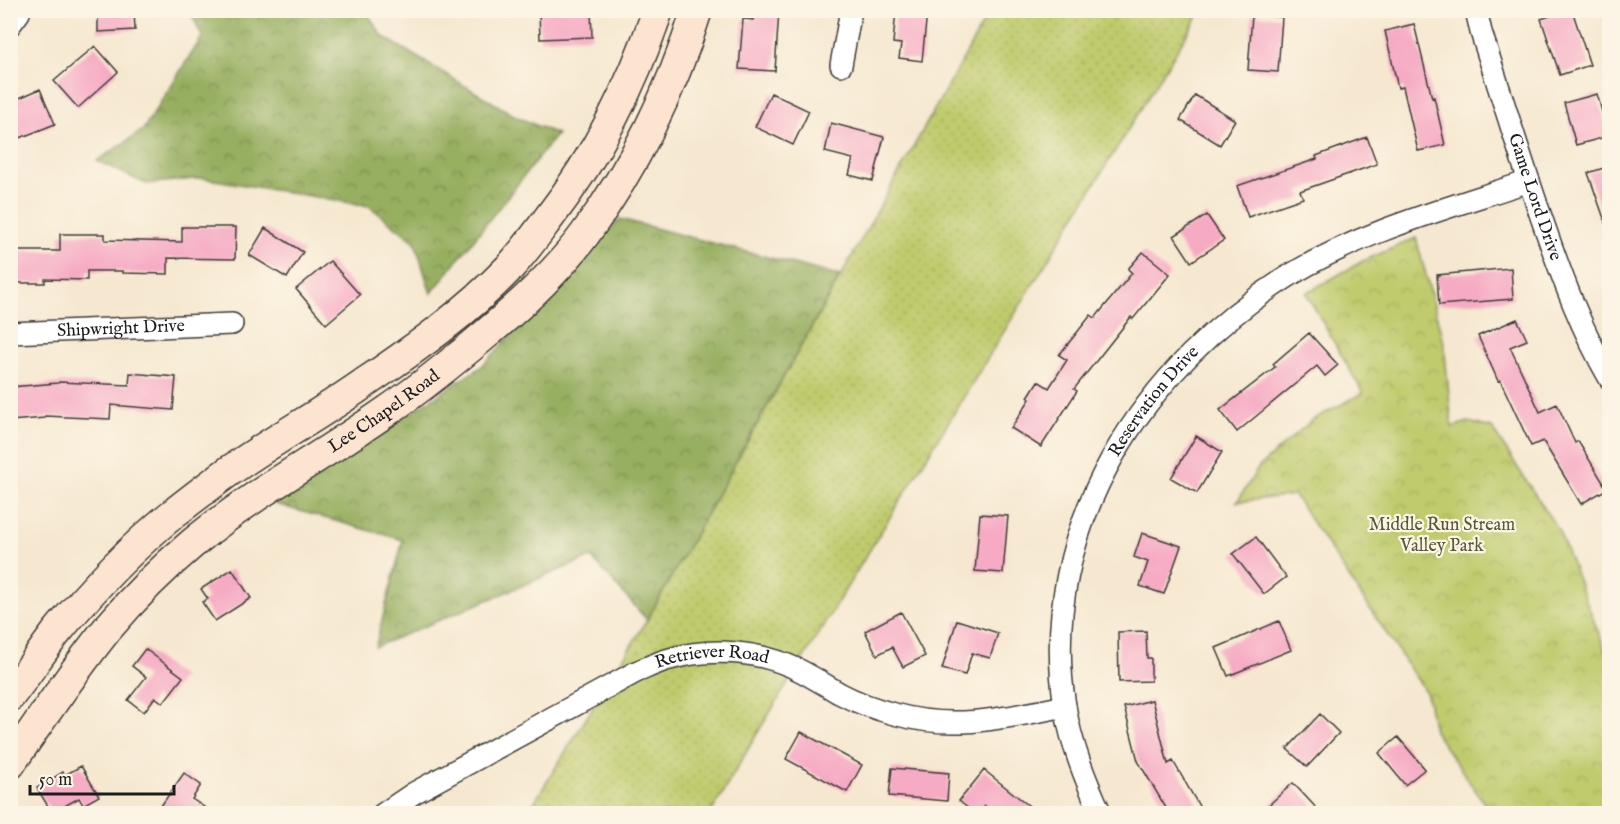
<svg xmlns="http://www.w3.org/2000/svg" width="1620" height="824" font-family="'IM FELL English',serif">
<style>
.grass{fill:url(#grass-dots);stroke:#6e7444;stroke-width:1.5}
.forest{fill:url(#forest-crowns);stroke:#5a663e;stroke-width:1.5}
.park{fill:url(#park-crowns);stroke:#6e7444;stroke-width:1.5}
.building{fill:#f6aac4}
.lines{fill:none;stroke-linecap:round;stroke-linejoin:round}
.minor-casing{stroke:#3d3b37;stroke-width:24}
.secondary-casing{stroke:#3d3b37;stroke-width:33}
.minor{stroke:#fff;stroke-width:21}
.secondary{stroke:#fde4d1;stroke-width:30}
.labels{text-anchor:middle;dominant-baseline:central;stroke-width:4.5;stroke-linejoin:round;paint-order:stroke}
.street-label{font-size:18px;fill:#1c1c1c;stroke:#fcf5e5}
.park-label{font-size:18px;fill:#555938;stroke:#fcf5e5}
</style>
<defs>
<pattern id="grass-dots" width="8" height="8" patternUnits="userSpaceOnUse" patternTransform="scale(1.5)"><rect width="8" height="8" fill="#bfcb6d"/><path d="M2 2h.1M6 6h.1" fill="none" stroke="#a4ae5e" stroke-width="1.8" stroke-linecap="round"/></pattern>
<pattern id="forest-crowns" width="20" height="18" patternUnits="userSpaceOnUse" patternTransform="scale(1.5)"><rect width="20" height="18" fill="#97af60"/><path d="M2 6a3 3 0 1 1 6 0M12 15a3 3 0 1 1 6 0" fill="none" stroke="#7a8e4e"/></pattern>
<pattern id="park-crowns" width="20" height="18" patternUnits="userSpaceOnUse" patternTransform="scale(1.5)"><rect width="20" height="18" fill="#bfcb6d"/><path d="M2 6a3 3 0 1 1 6 0M12 15a3 3 0 1 1 6 0" fill="none" stroke="#a4ae5e"/></pattern>
</defs>
<rect width="100%" height="100%" fill="#fcf5e5"/>
<filter id="ink" filterUnits="userSpaceOnUse"><feTurbulence type="fractalNoise" baseFrequency=".0167" numOctaves="2"/><feDisplacementMap in="SourceGraphic" scale="12" xChannelSelector="R" yChannelSelector="G"/><feConvolveMatrix kernelMatrix="1 2 1 2 8 2 1 2 1" color-interpolation-filters="sRGB"/></filter>
<filter id="wash" filterUnits="userSpaceOnUse"><feTurbulence type="fractalNoise" baseFrequency=".008" numOctaves="4" result="noise"/><feDisplacementMap in="SourceGraphic" scale="24" xChannelSelector="R" yChannelSelector="G"/><feGaussianBlur stdDeviation="1.35" result="paint"/><feColorMatrix in="noise" values="0 0 0 0 0 0 0 0 0 0 0 0 0 0 0 0 0 1.4 0 .05"/><feComposite in="paint" operator="in"/></filter>
<g filter="url(#wash)">
<rect width="100%" height="100%" fill="#f6e8d0"/>
<path class="grass" d="M990,11h211l-443,721 -47,81 -184,1 120,-194z"/>
<path class="forest" d="M190,11h176l16,25 135,81 40,17 -126,160 -16,-52 -46,-36 -166,-28 -57,6 -49,-23 46,-31 59,-93z
M620,219l220,57 -193,344 -56,-63 -216,90 28,-107 -132,-37 210,-136z"/>
<path class="park" d="M1416,238l28,105 8,84 16,-5 24,6 67,103 47,121 3,2v159h-118l-57,-82 -7,-37 -133,-199 -57,7 22,-35 53,-47 51,-27 -57,-100 57,-32z"/>
<g id="blocks">
<path class="building" d="M134,10l1,20 -37,2v-21z
M539,10h52l1,27 -52,2z
M754,10h25l-4,61 -36,-2 4,-50 10,1z
M896,10l31,2 -5,49 -23,-3 2,-14 -8,-1z
M1567,10h5l18,55 -30,10 -19,-56z
M1252,15l30,2 -4,55 -30,-2z
M1414,24l18,74 2,-1 11,48 -27,6 -15,-64 -5,1 -13,-57z
M95,46l23,26 -40,36 -24,-27z
M40,89l15,35 -45,18v-40z
M771,93l38,18 -16,34 -38,-18z
M1597,94l12,42 -33,9 -12,-42z
M1195,95l40,25 -15,25 -40,-25z
M831,123l53,14 -11,44 -24,-6 4,-16 -28,-7z
M1367,137l10,27 -77,27 3,7 -55,19 -11,-31 80,-27 -1,-3z
M1610,166v61h-3l-19,-54z
M1207,215l17,25 -33,22 -17,-26z
M182,227h54l-1,32 -67,-1v16l-46,-1v-2h-35v9l-42,-1v4h-35v-32h50v-17h45v6l77,2z
M265,228l38,24 -16,26 -38,-23z
M1143,252l27,22 -37,45 -2,-2 -57,72 3,2 -36,56 -30,-19 19,-29 -2,-2 10,-16 11,7 18,-28 -8,-5 32,-40 4,3 37,-45 -4,-4z
M330,261l30,34 -34,29 -30,-35z
M1511,268l2,31 -74,6 -2,-30z
M1517,319l10,21 -17,7 30,65 17,-8 18,39 3,-2 29,48 -26,15 -38,-63 -12,5 -31,-66 -2,1 -20,-45z
M1309,333l29,32 -13,11 -8,-10 -80,66 -17,-22 55,-43 -2,-3z
M130,373l46,4 -3,33 -62,-5 -1,14 -65,-3v2l-35,3v-34l48,-4 1,-1 70,3z
M1196,436l26,16 -25,41 -26,-15z
M980,514l28,2 -5,57 -28,-2z
M1142,533l39,13 -17,48 -24,-8 8,-24 -14,-5z
M1256,537l30,40 -22,17 -31,-40z
M232,569l19,29 -36,23 -13,-19 6,-3 -7,-10z
M901,612l24,44 -22,11 -11,-20 -15,8 -12,-24z
M957,620l41,13 -8,25 -18,-5 -7,22 -23,-6z
M1279,621l12,29 -63,26 -12,-28z
M1146,631l1,27h4v23l-32,1 -1,-50z
M145,649l38,28 -20,26 -8,-6 -11,15 -16,-12 18,-23 -14,-11z
M1152,700l16,64 5,-3 30,52h-34l-31,-52 -14,-54z
M1320,714l19,19 -32,34 -20,-18z
M801,732l61,33 -15,27 -61,-33z
M1398,737l27,32 -20,16 -26,-32z
M81,766l18,30 -16,9 -4,-7 -27,15 -15,-25 26,-16 2,3z
M892,768l57,5 -2,28 -58,-5z
M984,770l54,43h-43l-10,-7 -6,7h-5l-15,-12z
M184,773l17,12 -9,14 21,14h-57z
M1293,783l28,30h-61z"/>
</g>
</g>
<g filter="url(#ink)">
<use href="#blocks" fill-opacity="0" stroke="#3d3b37" stroke-width="1.5"/>
<g class="lines">
<g class="minor-casing">
<g id="minor">
<path id="s1" d="M1476,10l5,22c21,65 41,131 64,196 18,52 37,103 65,151"/>
<path d="M10,25l9,-12"/>
<path d="M841,65l10,-55"/>
<path id="s2" d="M10,333l222,-9"/>
<path id="s3" d="M383,814l31,-21 222,-121c10,-4 20,-9 30,-12 43,-13 93,-10 133,10 14,7 26,15 40,23 17,9 36,16 55,21 60,17 111,4 171,-8"/>
<path id="s4" d="M1101,814c-16,-35 -30,-70 -36,-108 -29,-178 80,-342 227,-432 73,-44 157,-66 237,-93"/>
</g>
</g>
<g class="secondary-casing">
<g id="secondary">
<path d="M10,696c16,-21 30,-42 46,-63 35,-43 75,-85 118,-120 18,-14 36,-28 54,-41 45,-32 93,-58 138,-90 50,-34 101,-70 143,-114 14,-15 27,-33 39,-49 50,-65 83,-131 110,-209"/>
<path id="s5" d="M10,764c32,-46 63,-93 98,-136 26,-31 54,-59 85,-85 60,-50 130,-87 194,-132 35,-24 67,-50 99,-77 36,-30 71,-62 99,-100 49,-67 87,-144 112,-224"/>
</g>
</g>
<use href="#minor" class="minor"/>
<use href="#secondary" class="secondary"/>
</g>
</g>
<g class="labels">
<g class="street-label">
<text stroke="none"><textPath href="#s1" startOffset="196">Game Lord Drive</textPath></text>
<text stroke="none"><textPath href="#s2" startOffset="111">Shipwright Drive</textPath></text>
<text stroke="none"><textPath href="#s4" startOffset="442">Reservation Drive</textPath></text>
<text stroke="none"><textPath href="#s5" startOffset="520">Lee Chapel Road</textPath></text>
<text stroke="none"><textPath href="#s3" startOffset="369">Retriever Road</textPath></text>
</g>
<g class="park-label">
<text x="1442" y="525">Middle Run Stream<tspan x="1442" dy="21">Valley Park</tspan></text>
</g>
</g>
<rect width="1620" height="824" fill="none" stroke="#fcf5e5" stroke-width="36"/>
<path d="M30 785v9h144v-9" fill="none" stroke="#1c1c1c" stroke-width="3"/>
<text x="39" y="785" font-size="18" fill="#1c1c1c" stroke="#fcf5e5" stroke-width="4.5" paint-order="stroke">50 m</text>
</svg>
